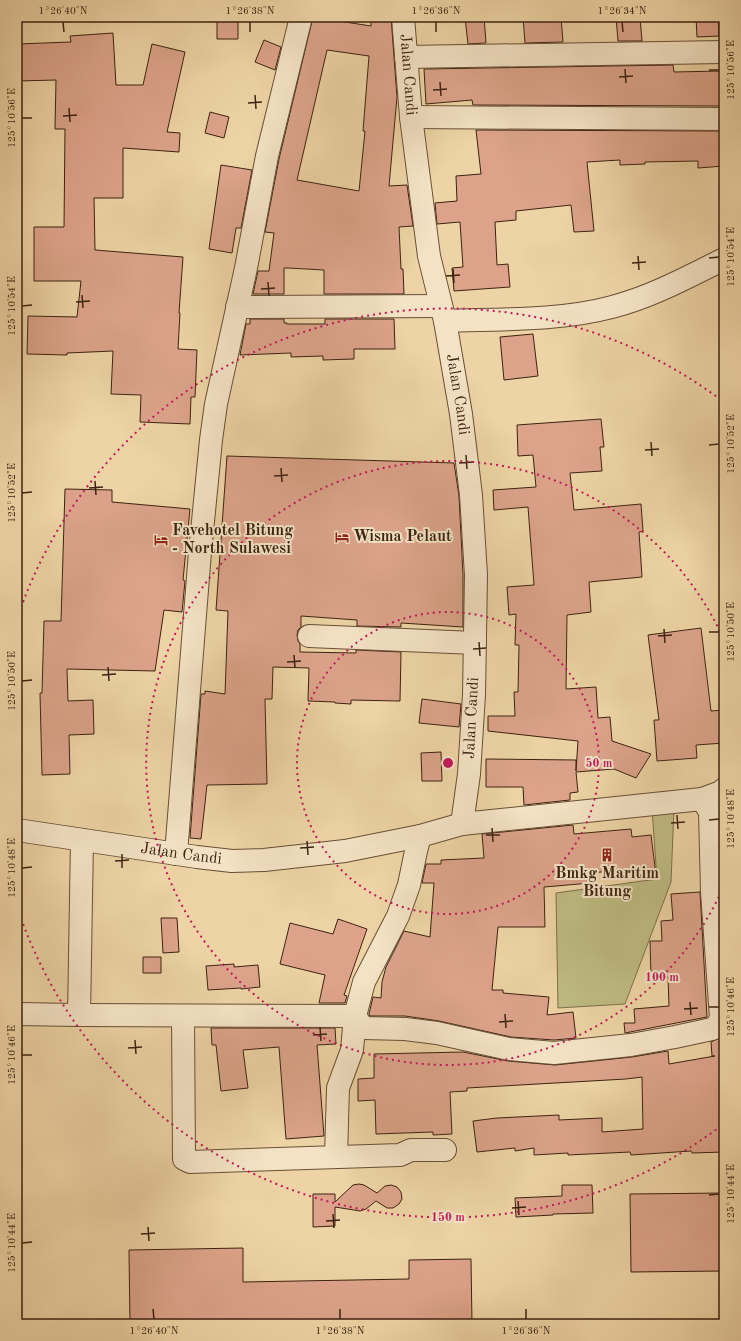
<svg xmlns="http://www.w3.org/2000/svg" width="741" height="1341" font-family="'Old Standard TT',serif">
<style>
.green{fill:#bebb82;stroke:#7d6f49}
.building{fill:#dca38a;stroke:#3c2310;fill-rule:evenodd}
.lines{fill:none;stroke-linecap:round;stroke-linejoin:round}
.street-casing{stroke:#684f35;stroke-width:24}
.street{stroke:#f3e2c4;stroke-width:22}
.ticks{fill:none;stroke:#3c2310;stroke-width:1.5}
.ring{fill:none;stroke:#c2185b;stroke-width:2;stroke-dasharray:2 4}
.labels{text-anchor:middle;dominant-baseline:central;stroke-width:4;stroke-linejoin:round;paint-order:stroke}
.street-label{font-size:16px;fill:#3c2310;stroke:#f3e2c4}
.poi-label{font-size:16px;font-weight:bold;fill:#3c2310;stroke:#f3e2c4;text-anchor:start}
.centre{fill:#c2185b;stroke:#f3e2c4;stroke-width:2}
.ring-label{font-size:12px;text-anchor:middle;font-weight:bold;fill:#c2185b;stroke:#f3e2c4;stroke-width:4;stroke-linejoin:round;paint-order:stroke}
.neatline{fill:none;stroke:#3c2310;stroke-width:1.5}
.ticks-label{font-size:10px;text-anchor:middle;fill:#3c2310}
</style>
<rect width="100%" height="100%" fill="#edd3a5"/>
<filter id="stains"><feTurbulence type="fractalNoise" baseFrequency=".005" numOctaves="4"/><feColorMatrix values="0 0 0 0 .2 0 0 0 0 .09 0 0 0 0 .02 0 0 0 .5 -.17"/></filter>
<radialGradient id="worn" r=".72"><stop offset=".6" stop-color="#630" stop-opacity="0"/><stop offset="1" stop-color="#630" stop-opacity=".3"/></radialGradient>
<path class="green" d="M674,808l-3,74 -46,122 -67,4 -2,-115 101,-14 -5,-70z"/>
<path class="building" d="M217,17h21v22h-21z
M313,17l58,9v-9h20l6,80 -8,89 18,-1 6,41 -14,1 2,42h2l1,25h-80v-24l-36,-2h-4v26h-31l5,-23h11l5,-38 -9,-1 14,-73zM327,50l42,6 -6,75h2l-6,60 -62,-11z
M465,17h19l2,26 -18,1z
M523,17h38l2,25 -38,1z
M616,17h24l2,24h-24z
M696,17h22l1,19 -22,1z
M113,33l3,52h27l9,-41 33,8 -18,80 13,1 -1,19 -56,-4v50h-29l1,52 88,7 -4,56h1l-2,36 19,1 -2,47h-4l-1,27 -50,-2 1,-27 -30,-1 2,-43 -46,2v2l-40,-1 1,-38 49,1 4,-36h-47v-54h30l1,-98h-10l1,-49 -39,1v-37l54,-2 -1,-6z
M264,40l17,7 -6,23 -20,-8z
M673,65l1,7 47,-1 2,35 -250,-1 -1,-5 -46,4 -2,-35z
M210,112l19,5 -5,21 -19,-5z
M476,130l247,1 1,35 -26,2v-7l-53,1v2l-25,1v-5l-33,2 7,69 -20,1 -3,-27 -55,6v9l-21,2 2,43 11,-1 2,23 -56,4 -2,-23 11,-1 -3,-45 -23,2 -2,-21 22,-2 -1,-25 25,-2z
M221,165l31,5 -11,58h-5l-4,25 -23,-4z
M250,319h34v4h3v1h38v-5h69l1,30h-41v10l-31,1v-4l-32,1v-4l-51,2 6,-31h4z
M533,334l5,42 -34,4 -4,-43z
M601,419l3,28h-4l2,24 -32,2 4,37 67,-6 2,27 -4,1 3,45 -53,5 2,30 -24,3 -1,74 30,-2 2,31 12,-1 2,24 39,13 -15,24 -22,-9 -38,3 2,20 -8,1v7l-46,5 -1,-18h-37v-28l90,1v11l2,-30 -90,-10v-15h27l-1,-24h4l1,-47h-4l1,-31 -7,1 -2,-28 27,-2 -6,-78 -34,3 -1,-20 43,-3 -3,-32 -15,1 -1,-31z
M227,456l227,7 5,33 4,79v52l-62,-4v4l-44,-1v-6l-56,-4v11l-3,3 -1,5 1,6 2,3v8l56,1v-3l45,2 -1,49 -49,-1v4l-16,-1v-1l-27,-1 1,-33 -36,-1 -1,32h-7l2,85 -60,1 -6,54 -11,-1 11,-144h4v-3l20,3 3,-83 -12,-1z
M65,489l47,1v12l78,7 -7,71 2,1 -3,31 -18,-2 -9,61 -88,-2 1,32 25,-1 1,34 -25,1 1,39 -28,1 -2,-82h2l2,-72h17z
M701,628l10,83 13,-1v33l-28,2 1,13 -40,3 -3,-41h5l-11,-85z
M422,699l39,5 -2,23 -40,-4z
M441,752l1,29h-20l-1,-28z
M573,825l1,9 57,-5 1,8 19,-2 5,40 -21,2 -1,-8 -44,4 1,10 -47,4 1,40h-47l-6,63h11v3l46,4 -2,18 26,-3 3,26 -22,2 -43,-3 -72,-16 -34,-5h-35l-1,-2 4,-17 8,1 1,-16 4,-15 18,-36 26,6 4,-54h-12l4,-19h15v-4l43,-2 -2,-24z
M700,892l7,125 -82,16 -1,-10h11l-1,-14 35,-3 -1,-30 -17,1 -1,-36h12l-1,-20 12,-1 -2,-26z
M161,918h16l2,34 -16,1z
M338,919l29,10 -23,66 3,1 -2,7h-26l6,-28 -45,-11 10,-41 43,11z
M143,957h18v16h-18z
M234,964v3l24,-2 2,22 -19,2v-1l-33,2 -2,-24z
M211,1028h124l1,16 -19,1 7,91 -38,3 -7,-92 -36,3 5,38 -27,3 -5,-46h-4z
M724,1036v116l-32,1 -1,-2 -60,4 -1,-3 -62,3v-2l-34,2v-7l-19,3v-3l-38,4 -4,-31 24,-3 62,-3v5l43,-2v14l41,-3 -1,-52 -16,2 -159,9v3l-17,1 2,42 -19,1v-3l-57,2 -1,-34 -17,1v-22l16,-1v-24l89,-2 45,9 47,4 77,-8 36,-6 1,13 46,-8h-3l-1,-14z
M359,1184l5,1 13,8 8,-7 6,-1 6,2 4,5 1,7 -3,5 -6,4h-6l-11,-7 -10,8 -6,2 -25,-4v19l-22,1v-33h22v8l18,-17z
M562,1185h30l1,28 -40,1v1l-37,2 -1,-19 47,-2z
M724,1193v78l-93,1 -1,-78z
M243,1248v34l166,-3v-19l62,-1 1,65h-342l-1,-74z"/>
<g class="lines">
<g class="street-casing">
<g id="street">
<path id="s1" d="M403,17l8,100 18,139 16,65 16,93 10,81 5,80 -2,120 -5,79 -7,50"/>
<path d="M406,57l318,-5"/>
<path d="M411,117l313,2"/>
<path d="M237,307l204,-1"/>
<path d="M445,321c54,-2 115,0 167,-14 39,-10 76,-30 112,-48"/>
<path d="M309,636l166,7"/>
<path id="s2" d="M17,830l180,27 35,4 32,-1 81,-9 75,-15 42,-12 240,-25 19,-7 3,-3"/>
<path d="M176,854l24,-302 11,-112 5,-36 30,-136 21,-112 34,-139"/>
<path d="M17,1014l62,1 276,1 8,12 42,1 32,4 72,16 45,4 77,-8 44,-8 37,-8 5,-3 4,-8 -9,-126 -2,-80 -8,-13"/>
<path d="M79,1015l3,-175"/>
<path d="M183,1016l1,143 6,3 210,-7 11,-5h34"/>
<path d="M336,1157l2,-69 14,-38 3,-34 9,-34 34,-66 11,-31 7,-34 4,-15"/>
</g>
</g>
<use href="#street" class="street"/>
</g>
<path class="ticks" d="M63,22l1,10M250,22v10M436,22v10M622,22l1,10M625,69l1,14M709,70h10M619,77l14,-1M440,82l1,14M433,90l14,-1M255,95l1,14M248,103l14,-1M69,108l1,14M63,116l14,-1M22,118h10M638,256l1,14M709,258l10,-1M632,263l14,-1M453,269l1,14M446,276l14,-1M268,282l1,14M261,289l14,-1M82,295l1,13M76,302l14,-1M22,306l10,-1M651,442l1,14M709,445l10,-1M645,450l14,-1M466,455l1,14M459,463l14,-1M281,468l1,14M274,476l14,-1M95,481l1,14M89,488l14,-1M22,493l10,-1M664,629l1,14M709,632h10M658,636l14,-1M479,642l1,14M473,649l13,-1M294,655l1,13M287,662l14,-1M108,667l1,14M102,675l14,-1M22,681l10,-1M677,815l1,14M709,820l10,-1M671,823l14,-1M492,828l1,14M486,835h14M307,841l1,14M300,848l14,-1M122,854v14M115,861l14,-1M22,868l10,-1M690,1002l1,13M709,1007h10M684,1009l14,-1M505,1014l1,14M499,1022l14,-1M320,1027l1,14M313,1035l14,-1M135,1040l1,14M128,1048l14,-1M22,1055h10M709,1195l10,-1M518,1201l1,14M512,1208l14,-1M333,1214l1,14M326,1221l14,-1M148,1227l1,14M141,1234l14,-1M22,1243l10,-1M153,1309l1,10M340,1309v10M526,1309v10"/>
<g class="ring">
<circle cx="448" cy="763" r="151"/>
<path d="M724 886A302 302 0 1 1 724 640"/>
<path d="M721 1126A454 454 0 0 1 17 907M17 619A454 454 0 0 1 721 400"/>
</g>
<defs>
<g id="hotel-bare" transform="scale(1.08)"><path d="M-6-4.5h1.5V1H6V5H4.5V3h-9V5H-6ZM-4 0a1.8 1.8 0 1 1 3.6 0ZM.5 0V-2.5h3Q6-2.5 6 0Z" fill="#8f2418" stroke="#f3e2c4" stroke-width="2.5" paint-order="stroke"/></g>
<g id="building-bare" transform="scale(1.08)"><path d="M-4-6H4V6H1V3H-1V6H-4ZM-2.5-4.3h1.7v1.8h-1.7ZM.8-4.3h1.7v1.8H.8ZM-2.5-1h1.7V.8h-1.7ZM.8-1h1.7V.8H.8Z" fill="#8f2418" stroke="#f3e2c4" stroke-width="2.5" paint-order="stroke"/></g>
</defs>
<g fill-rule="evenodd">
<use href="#hotel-bare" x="342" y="537"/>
<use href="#hotel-bare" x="161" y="540"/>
<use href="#building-bare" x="607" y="855"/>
</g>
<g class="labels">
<g class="street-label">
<text stroke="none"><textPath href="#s1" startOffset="58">Jalan Candi</textPath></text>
<text stroke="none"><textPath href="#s1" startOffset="382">Jalan Candi</textPath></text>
<text transform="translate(472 718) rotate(-87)">Jalan Candi</text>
<text stroke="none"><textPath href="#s2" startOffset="166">Jalan Candi</textPath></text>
</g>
<g class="poi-label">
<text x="172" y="531">Favehotel Bitung<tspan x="172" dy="18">- North Sulawesi</tspan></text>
<text x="353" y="537">Wisma Pelaut</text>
<text x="607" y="874" text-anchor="middle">Bmkg Maritim<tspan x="607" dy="18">Bitung</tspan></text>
</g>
</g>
<circle cx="448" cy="763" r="6" class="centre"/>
<g class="ring-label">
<text x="599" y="767">50 m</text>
<text x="662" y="981">100 m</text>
<text x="448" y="1221">150 m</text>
</g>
<rect width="741" height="1341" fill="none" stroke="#edd3a5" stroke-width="44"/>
<rect x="22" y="22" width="697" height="1297" class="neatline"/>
<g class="ticks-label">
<text x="63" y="14">1°26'40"N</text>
<text x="250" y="14">1°26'38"N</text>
<text x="436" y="14">1°26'36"N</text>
<text x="622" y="14">1°26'34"N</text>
<text transform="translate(730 70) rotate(-90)" y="4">125°10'56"E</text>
<text transform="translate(11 118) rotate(-90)" y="4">125°10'56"E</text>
<text transform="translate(730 257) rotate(-90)" y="4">125°10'54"E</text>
<text transform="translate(11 306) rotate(-90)" y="4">125°10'54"E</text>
<text transform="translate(730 444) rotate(-90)" y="4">125°10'52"E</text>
<text transform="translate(11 493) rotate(-90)" y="4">125°10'52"E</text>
<text transform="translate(730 632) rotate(-90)" y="4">125°10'50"E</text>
<text transform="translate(11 681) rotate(-90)" y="4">125°10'50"E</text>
<text transform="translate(730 819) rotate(-90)" y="4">125°10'48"E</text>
<text transform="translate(11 868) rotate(-90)" y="4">125°10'48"E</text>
<text transform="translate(730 1007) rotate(-90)" y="4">125°10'46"E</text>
<text transform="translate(11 1055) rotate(-90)" y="4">125°10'46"E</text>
<text transform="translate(730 1194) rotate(-90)" y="4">125°10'44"E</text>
<text transform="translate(11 1243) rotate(-90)" y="4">125°10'44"E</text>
<text x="154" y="1334">1°26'40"N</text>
<text x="340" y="1334">1°26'38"N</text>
<text x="526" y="1334">1°26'36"N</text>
</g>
<rect width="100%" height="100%" filter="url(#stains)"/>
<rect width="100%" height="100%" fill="url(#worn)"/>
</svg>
